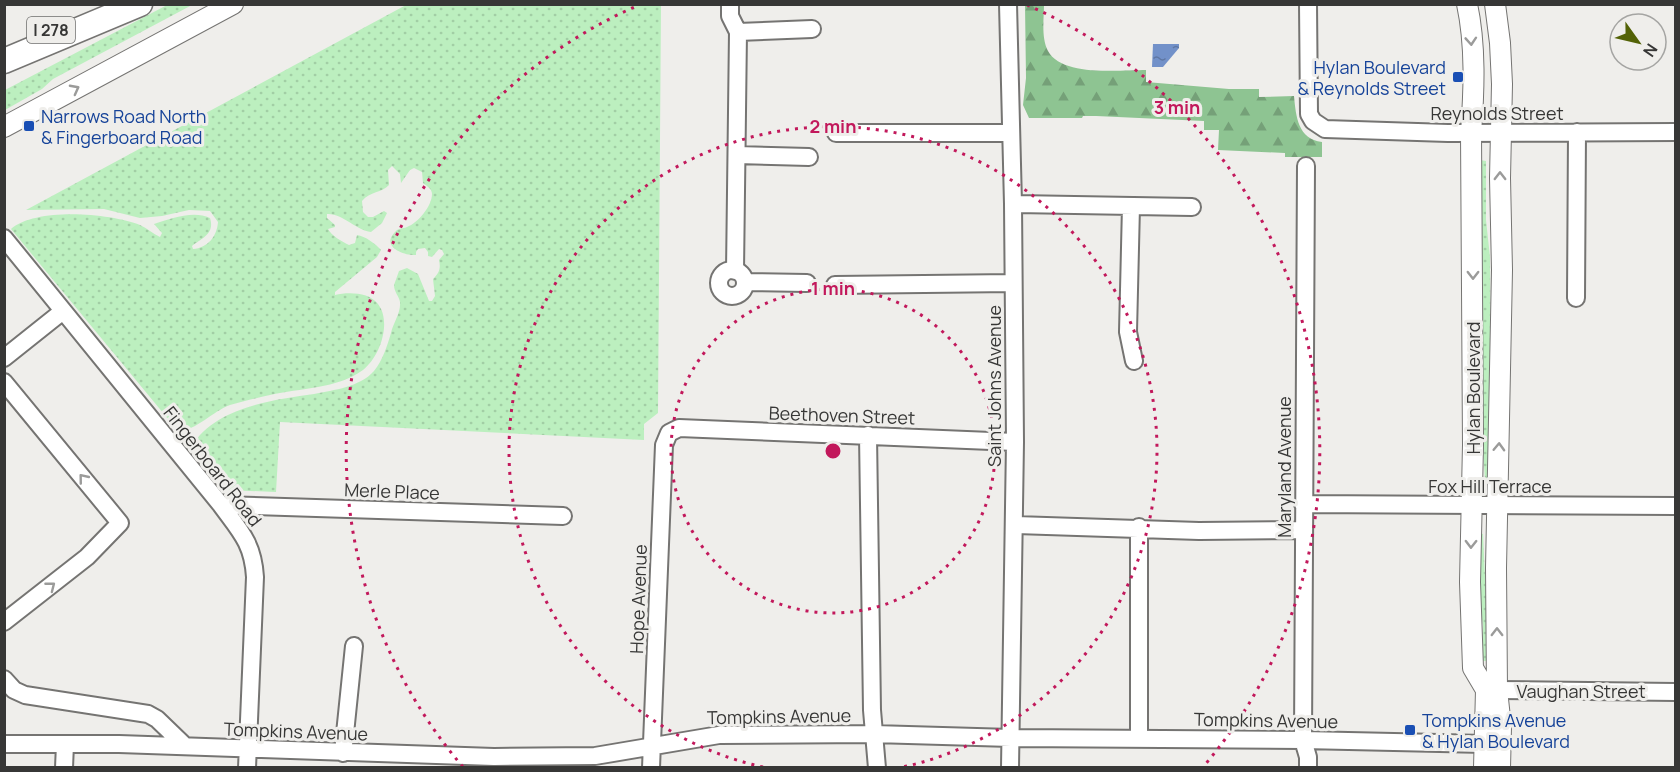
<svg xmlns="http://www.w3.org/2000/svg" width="1680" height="772" font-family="Manrope,sans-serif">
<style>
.grass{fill:url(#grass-dots)}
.forest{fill:url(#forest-firs)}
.water{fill:url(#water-ripples)}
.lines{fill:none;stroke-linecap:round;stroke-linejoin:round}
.minor-casing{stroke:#757472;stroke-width:20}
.major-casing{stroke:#757472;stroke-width:22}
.highway-casing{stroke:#757472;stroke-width:27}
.minor{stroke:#fff;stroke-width:16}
.major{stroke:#fff;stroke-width:20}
.highway{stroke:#fff;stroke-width:24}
.oneway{stroke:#9b9b9a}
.ring{fill:none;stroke:#c2185b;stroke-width:3;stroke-dasharray:3 6}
.transit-dot{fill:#1a4fb4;stroke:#efeeeb;stroke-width:2}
.labels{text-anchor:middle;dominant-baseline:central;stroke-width:6;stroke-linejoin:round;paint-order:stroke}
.shield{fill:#efeeeb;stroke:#6e6e6c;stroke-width:1.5}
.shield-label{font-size:16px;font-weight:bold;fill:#373736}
.transit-label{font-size:18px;fill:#164399;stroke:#efeeeb;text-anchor:start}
.street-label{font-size:18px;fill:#373736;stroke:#efeeeb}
.centre{fill:#c2185b;stroke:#efeeeb;stroke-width:3}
.ring-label{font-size:18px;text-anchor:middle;font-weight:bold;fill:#c2185b;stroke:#efeeeb;stroke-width:6;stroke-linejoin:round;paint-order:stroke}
</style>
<defs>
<pattern id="grass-dots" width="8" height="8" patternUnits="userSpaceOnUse" patternTransform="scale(1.5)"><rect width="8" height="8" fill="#bcefbf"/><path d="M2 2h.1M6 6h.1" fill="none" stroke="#a2cea5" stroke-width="1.8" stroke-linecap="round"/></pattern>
<pattern id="forest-firs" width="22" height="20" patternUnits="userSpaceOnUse" patternTransform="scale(1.5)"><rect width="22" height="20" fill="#8ec492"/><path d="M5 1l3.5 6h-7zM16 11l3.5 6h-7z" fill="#75a078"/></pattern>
<pattern id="water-ripples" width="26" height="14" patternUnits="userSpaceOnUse" patternTransform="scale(1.5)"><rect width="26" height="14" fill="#7291c9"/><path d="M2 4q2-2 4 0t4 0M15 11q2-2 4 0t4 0" fill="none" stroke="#5e77a4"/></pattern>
</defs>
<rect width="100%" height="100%" fill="#efeeeb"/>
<path class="grass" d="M169,4l23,1 -139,74 -11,10 -37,21v-20z
M406,5h255l-3,408 -14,11v16l-364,-18 -4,70 -50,-2 -35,-43c24,-40 81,-47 123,-53 20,-4 46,-7 60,-23 9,-11 13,-25 17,-38 2,-10 10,-20 9,-31 -1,-6 -6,-10 -6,-17l5,-14 8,-3 11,6 11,27h3l3,-5 -2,-17c6,-6 8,-10 6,-19l5,-6 -2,-4 -3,-1 -7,8 -4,-1v-4l-3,-4 -7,1 -2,3v3c-11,1 -36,-8 -21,-23 3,-4 7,-3 12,-5 11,-4 25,-21 25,-33 0,-5 -5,-8 -9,-11l-1,-11 -8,-4 -4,2 -9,13 -1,-9 -8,-8 -4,4 1,15c-7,8 -19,6 -27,16l1,11 5,5h5l11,-6 3,2 -5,10 -11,9c-15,-2 -29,-19 -44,-18v4l8,7v2l-7,2c4,7 13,12 21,16l6,-2 2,-8c8,1 19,9 24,15l-4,7 -42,35v3c13,-3 34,-3 43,9 14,18 2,53 -15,66 -26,19 -63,18 -93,25 -13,3 -27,6 -40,10 -17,6 -34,26 -52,26l-167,-202c25,-22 99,-16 129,-4 7,3 13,9 20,12l2,-4 -8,-9c16,-5 39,-14 56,-6 5,16 -8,20 -18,28l1,3c15,-1 24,-13 25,-27l-8,-11 -21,-1 -27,6 -22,2 -36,-9 -78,1z
M1480,160l6,1v59l4,37 1,159 -3,63 -3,1 -4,-61z
M1479,533l4,1 4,85v42h-5l1,-36 -5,-29z"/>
<path class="forest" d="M1025,5h19c0,14 -3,32 4,46 14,26 72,19 98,19v12l83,7h30v8l35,-1c2,21 4,43 28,46v15h-37v-4l-67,-3 1,-20h-15v-9l-108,-5h-13l-1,2h-53l-6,-13 3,-27z"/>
<path class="water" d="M1153,44h26v4l-16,19h-11z"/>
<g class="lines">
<g class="minor-casing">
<path id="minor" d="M730,4v12l8,16 -3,239
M1008,4l5,200 2,238 -5,326
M1308,4l1,110 4,7 12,8 123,4 228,-1
M738,32l74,-3
M836,133h175
M737,155l72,2
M1306,166l-3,574 5,17v11
M1013,204l179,3
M1131,206l-3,126 6,29
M4,238l217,267c19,26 32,38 34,72l-8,191
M719 283a13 13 0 1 1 26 0a13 13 0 1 1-26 0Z
M745,282l62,1
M835,285l178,-2
M1576,298l1,-166
M4,358l59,-47
M4,382l116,141 -33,34 -83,65
M868,435l4,275 5,58
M1303,504l373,2
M221,505l342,11
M1014,525l185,6 104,-1
M1139,527v212
M4,679l10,11 11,5 123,19 9,5 28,27
M1497,690l179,2
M4,744h115l375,13 101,-1 124,-21 155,-1 137,4 292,2 182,4
M343,753l11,-107
M64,768l1,-24
M651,768l13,-323 5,-12 10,-5 336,14"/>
</g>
<g class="major-casing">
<path id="major" d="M1467,4c9,42 7,87 4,129l2,312 -3,137 3,86 13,22 -2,78
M1495,4l5,39 2,41 -2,94 2,92 -6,298 1,122 4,37 -1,41
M4,127l229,-123"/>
</g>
<g class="highway-casing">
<path id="highway" d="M4,61l136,-57"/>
</g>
<use href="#minor" class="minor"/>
<use href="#major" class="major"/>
<use href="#highway" class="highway"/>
</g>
<defs><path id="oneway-chevron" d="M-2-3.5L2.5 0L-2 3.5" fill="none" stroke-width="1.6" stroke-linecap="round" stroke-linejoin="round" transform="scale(1.5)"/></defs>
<g class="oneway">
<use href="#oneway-chevron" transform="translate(1471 41) rotate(86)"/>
<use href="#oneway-chevron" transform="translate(75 89) rotate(-28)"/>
<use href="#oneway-chevron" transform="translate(1500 176) rotate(-90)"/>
<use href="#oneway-chevron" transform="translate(1473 275) rotate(90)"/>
<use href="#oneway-chevron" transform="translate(1499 447) rotate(-88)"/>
<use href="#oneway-chevron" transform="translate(83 478) rotate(-129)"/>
<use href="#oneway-chevron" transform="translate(1471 544) rotate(91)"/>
<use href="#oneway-chevron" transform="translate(51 586) rotate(-38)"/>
<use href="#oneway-chevron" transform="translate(1497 632) rotate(-90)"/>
</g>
<g class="ring">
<circle cx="833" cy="451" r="162"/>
<path d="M763 767A324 324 0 1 1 903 767"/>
<path d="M463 767A486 486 0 0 1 639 5M1027 5A486 486 0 0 1 1203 767"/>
</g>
<g class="transit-dot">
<rect x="1452" y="71" width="12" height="12" rx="3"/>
<rect x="23" y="120" width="12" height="12" rx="3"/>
<rect x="1404" y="724" width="12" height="12" rx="3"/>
</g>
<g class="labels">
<rect class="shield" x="27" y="17" width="48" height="26" rx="4.5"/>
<g class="shield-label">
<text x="51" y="30">I 278</text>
</g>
<g class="transit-label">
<text x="1446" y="67" text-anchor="end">Hylan Boulevard<tspan x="1446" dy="21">&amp; Reynolds Street</tspan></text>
<text x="41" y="116">Narrows Road North<tspan x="41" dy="21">&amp; Fingerboard Road</tspan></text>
<text x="1422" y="720">Tompkins Avenue<tspan x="1422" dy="21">&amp; Hylan Boulevard</tspan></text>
</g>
<g class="street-label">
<text x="1497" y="113">Reynolds Street</text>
<text transform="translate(994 386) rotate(-90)">Saint Johns Avenue</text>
<text transform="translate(1473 388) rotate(-90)">Hylan Boulevard</text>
<text transform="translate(842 415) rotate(2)">Beethoven Street</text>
<text transform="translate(213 466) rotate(52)">Fingerboard Road</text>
<text transform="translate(1284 467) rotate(-90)">Maryland Avenue</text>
<text x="1490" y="486">Fox Hill Terrace</text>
<text transform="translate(392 491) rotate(2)">Merle Place</text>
<text transform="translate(638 599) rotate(-88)">Hope Avenue</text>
<text x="1581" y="691">Vaughan Street</text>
<text transform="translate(779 716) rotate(-1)">Tompkins Avenue</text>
<text transform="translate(1266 720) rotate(1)">Tompkins Avenue</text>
<text transform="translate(296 731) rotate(2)">Tompkins Avenue</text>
</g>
</g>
<circle cx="833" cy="451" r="9" class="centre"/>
<g class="ring-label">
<text x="1177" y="114">3 min</text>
<text x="833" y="133">2 min</text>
<text x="833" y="295">1 min</text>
</g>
<rect width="1680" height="772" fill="none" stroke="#373736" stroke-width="12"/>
<g transform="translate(1638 42) rotate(124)"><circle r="28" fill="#efeeeb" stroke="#a5a5a3" stroke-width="1.5"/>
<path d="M0-4.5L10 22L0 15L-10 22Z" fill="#536206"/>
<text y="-9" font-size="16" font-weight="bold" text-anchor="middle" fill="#373736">N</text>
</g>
</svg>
